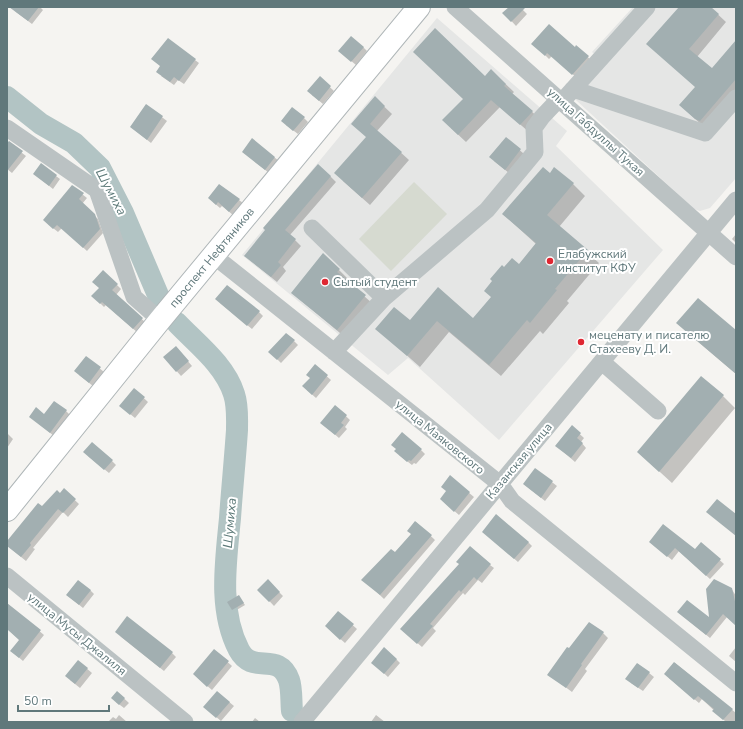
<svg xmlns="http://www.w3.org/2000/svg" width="743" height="729" font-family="'Nunito Sans',sans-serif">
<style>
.built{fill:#e5e6e5}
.green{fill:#d6dad0}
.shadow{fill:#0003}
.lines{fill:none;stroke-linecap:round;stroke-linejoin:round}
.river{stroke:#b2c4c4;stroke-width:22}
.building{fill:#a2afb1}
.major-casing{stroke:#afb6b8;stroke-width:24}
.minor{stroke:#bbc2c3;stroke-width:17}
.major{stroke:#fff;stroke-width:22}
.poi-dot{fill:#df2732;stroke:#fff;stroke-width:1.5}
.labels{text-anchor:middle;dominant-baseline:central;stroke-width:4;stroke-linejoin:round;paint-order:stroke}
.street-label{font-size:12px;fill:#60787b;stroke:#fff}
.poi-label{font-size:12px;fill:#60787b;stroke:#fff;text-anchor:start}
.water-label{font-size:13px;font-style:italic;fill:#5b7877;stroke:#fff}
</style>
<rect width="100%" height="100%" fill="#f5f4f1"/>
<path class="built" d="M633,7h103v171l-26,30 -10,3 -6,-2 -130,-120 34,-32 -6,-5z
M437,18l130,113 -11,15 107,104 -164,190 -91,-82 -20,17 -146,-120z"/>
<path class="green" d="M414,182l33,32 -56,57 -32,-32z"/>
<path class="shadow" d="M13,7h27l3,3 -11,14 -16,-12z
M510,7h10l7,7 -11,12 -12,-13z
M680,7h30l16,15 -29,35 15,13 24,-29v56l-32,30 -24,-22 16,-18z
M576,46l16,15 -15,17 -25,-22 -3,3 -12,-12 38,2z
M363,47l4,4 -11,14 -13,-11z
M195,60l4,3 -15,21 -6,-4 -4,5 -13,-9z
M491,70l23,22 -2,2 28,25 -11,13 -29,-25 -34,35 -15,-14z
M320,78l14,13 -11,13 -11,-9z
M375,98l17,16 -15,17 32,29 -39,45 -27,-24 24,-44z
M146,105l21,16 -16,22 -20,-16z
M304,118l4,4 -10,12 -12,-9z
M506,138l18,16 -15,19 -15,-12z
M252,140l27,21 -10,12 -26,-21z
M9,143l17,13 -14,17 -5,-4v-24z
M41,165l19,14 -7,10 -15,-12z
M550,174l23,10 12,12 -26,31 40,36 -32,38 2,2 -26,31 -3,-3 -39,45 -52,-44 -29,35 -43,-38 33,-7 64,-3 18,-22 12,-29 15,-3 17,-21 -33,-30z
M330,176l6,6 -46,53 11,11 -18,21 3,4 -9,11 -26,-21z
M73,187l14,11 -5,6 16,15 5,14 -16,18 -25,-23 -4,4 -10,-8z
M239,200l4,3 -10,12 -11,-9 -2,2 -7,-6z
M736,234v9l-4,-4z
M323,254l24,24 -1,2 27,24 -27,34 -54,-45z
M103,271l18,18 -5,6 30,28 -8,10 -32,-28 -2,2 -11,-11 7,-8z
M220,303l39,9 4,4 -11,13z
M678,323l58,8v43l-46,-39z
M294,341l4,4 -17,18 -11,-11z
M180,352l12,14 -11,10 -16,-18z
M86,357l18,15 -11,14 -14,-11z
M315,366l16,14 -15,18 -9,-8z
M134,389l14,13 -13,16 -11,-9z
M723,396l12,12 -63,75 -34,-31z
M335,406l15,14 -5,7 2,2 -8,9 -14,-12z
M66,411l4,4 -16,21 -20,-16 10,-5z
M572,427l12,11 -3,4 5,6 -11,14 -15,-13z
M7,433l6,6 -6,9z
M421,450l4,4 -9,10 -2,-1 -2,2 -13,-10z
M88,456l24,5 4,4 -7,8z
M535,469l22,17 -12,15 -21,-17z
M450,477l24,20 -15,18 -14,-12z
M64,490l15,14 -11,13 -5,-5 -30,36 2,1 -9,12 -16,-13 -3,-5 35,-35z
M416,522l19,18 -51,59 -17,-16 45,-49z
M487,535l41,7 4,4 -14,16z
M650,542l45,9 6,-8 23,21 -14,15 -31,-28 -7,9z
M490,565l4,3 -12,15 -4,-3 -13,15 -2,-2 -30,35 3,3 -14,16 -21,-18z
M268,581l15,15 -9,10 -15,-16z
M731,588l5,8v29l-9,-8 -17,21 -32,-26 32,7z
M90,590l4,4 -11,14 -16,-13z
M240,598l5,7 -10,6 -6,-9z
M11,607l33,28 -21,26 -7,-6 4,-15 -13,-11v-17z
M338,612l19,17 -12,14 -15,-13z
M603,633l5,5 -23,31 2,2 -15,21 -24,-18z
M120,636l52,17 4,4 -12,14z
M736,647v15l-7,-6z
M214,650l18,16 -20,24 -14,-12z
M396,659l4,4 -12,14 -12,-11z
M78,661l14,12 -12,15 -10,-8z
M675,663l61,50v9h-10l-24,-23 -3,4 -30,-25z
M638,664l16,13 -11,14 -12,-8z
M117,692l12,11 -5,5 -8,-6z
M217,692l17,14 -13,15 -12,-10z
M119,715l8,7h-19l5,-5 3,2z
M376,715l9,7h-14z
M255,718l5,4h-8z"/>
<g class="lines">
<path class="river" d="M7,97l34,27 33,19 26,25 23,45 38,89
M177,323c20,21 48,42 57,71 4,12 3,24 3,36 -2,30 -5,59 -7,88 -4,43 -12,92 9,132 14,26 39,0 50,30 3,9 2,21 3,31"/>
</g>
<path class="building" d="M9,7h30l-11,14z
M509,7h17l-15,15 -9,-9z
M679,7h32l8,7 -30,35 23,19 24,-28v39l-36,42 -5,-2 -16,-14 16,-18 -49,-43z
M549,24l26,23 1,-2 13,11 -17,19 -25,-22 -2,3 -14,-12z
M435,28l50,48 6,-7 15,15 -2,2 29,25 -13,14 -29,-25 -33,35 -16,-15 21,-21 -50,-47z
M351,36l13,11 -13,15 -13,-11z
M168,38l28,21 -17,22 -5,-4 -4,5 -14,-10 4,-6 -9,-7z
M320,76l11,10 -12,15 -12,-10z
M375,96l10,10 -15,18 32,28 -40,46 -28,-25 32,-36 -15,-13z
M146,104l17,12 -16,24 -17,-13z
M292,107l13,10 -12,14 -12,-10z
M506,137l15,12 -16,21 -16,-13z
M252,138l23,19 -10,13 -23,-18z
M9,141l14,10 -16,20v-28z
M41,163l16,12 -8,11 -16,-12z
M318,164l13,12 -46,54 11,9 -18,23 3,3 -10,12 -27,-21 21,-26 -2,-2z
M543,167l7,6 4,-6 20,16 -27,32 41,35 -33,39 2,1 -27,33 -3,-3 -38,45 -52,-44 -30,35 -32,-27 19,-22 16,13 28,-33 35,31 18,-21 -7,-6 8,-10 -2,-2 12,-14 2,2 8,-9 7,6 17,-21 -34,-29z
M219,184l21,15 -11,13 -11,-10 -2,3 -8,-7z
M72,185l12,8 -5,6 16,15 5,15 -17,19 -26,-23 -4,4 -10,-9z
M323,253l17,16 -3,3 29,23 -29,35 -46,-37z
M103,270l15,14 -6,6 31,28 -10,11 -31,-27 -2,2 -9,-8 8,-8 -7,-6z
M227,285l33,26 -13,15 -32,-27z
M698,298l38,32v44l-60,-51z
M286,333l9,7 -18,20 -9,-8z
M176,346l13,15 -13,11 -13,-15z
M86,356l15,11 -12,16 -15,-12z
M315,364l13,11 -16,20 -10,-9 8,-8 -4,-3z
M701,376l23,19 -65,77 -22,-20z
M134,388l11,9 -15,18 -11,-9z
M54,401l13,9 -17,23 -21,-16 7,-10 8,7z
M335,405l12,10 -6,8 3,2 -9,10 -15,-12z
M572,425l9,8 -4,5 6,5 -12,15 -16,-12z
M402,432l20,17 -11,12 -2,-1 -2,2 -13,-11 2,-2 -5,-4z
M92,442l21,18 -9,10 -21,-18z
M535,468l18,13 -12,17 -18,-14z
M450,475l20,17 -16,20 -14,-13 6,-8 -5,-4z
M64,488l12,11 -13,14 -5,-4 -28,34 1,2 -10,12 -14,-11v-5l31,-38 4,3 15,-16 3,3z
M717,499l19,15v22l-30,-24z
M496,514l33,28 -15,17 -32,-27z
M415,521l17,14 -52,60 -19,-15 30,-31 4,3 16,-18 -4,-3z
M663,524l32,25 6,-7 20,17 -15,17 -31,-28 -8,9 -18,-15z
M470,546l21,18 -14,16 -3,-3 -13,15 -2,-2 -29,34 3,2 -16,18 -17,-15 59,-65 -3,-2z
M268,579l12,13 -11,10 -12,-12z
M714,579l18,9 4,18v20l-13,-12 -17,21 -29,-23 10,-12 22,17 -3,-28z
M78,580l13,10 -12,15 -13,-10z
M239,595l5,8 -12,7 -5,-8z
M7,603l34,27 -22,28 -9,-7 9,-11 -12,-11z
M338,611l16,13 -14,16 -15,-14z
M127,616l46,36 -13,16 -45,-36z
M589,622l15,10 -23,32 1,1 -16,23 -19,-13 20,-28 2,1z
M384,647l13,12 -13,15 -13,-11z
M214,649l15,12 -22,26 -14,-13z
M78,660l10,8 -13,16 -10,-8z
M674,662l59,47 -10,11 -11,-9 2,-2 -16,-13 -4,4 -30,-26z
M637,663l13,9 -12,16 -13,-9z
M117,691l8,7 -6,7 -8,-7z
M217,691l13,11 -14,16 -13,-11z"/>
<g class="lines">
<g class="major-casing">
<g id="major">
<path id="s1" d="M7,510l153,-190 259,-313"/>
</g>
</g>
<path class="minor" d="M455,7l281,250
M573,89l132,44 31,-35
M566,97l81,-90
M7,128l90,62 37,107 26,23
M312,228l72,70
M214,256l286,228 12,17 224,182
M334,352l50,-54 103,-88 48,-58 -1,-24 8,-11 17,-18
M602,362l56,49
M7,576l178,146
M302,722l434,-522"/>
<use href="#major" class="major"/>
</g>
<g class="poi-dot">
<circle cx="550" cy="261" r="4"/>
<circle cx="325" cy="282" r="4"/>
<circle cx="581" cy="342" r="4"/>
</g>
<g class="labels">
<g class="street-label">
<text transform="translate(596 132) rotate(42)">улица Габдуллы Тукая</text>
<text stroke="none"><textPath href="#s1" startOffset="325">проспект Нефтяников</textPath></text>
<text transform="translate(440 437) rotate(39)">улица Маяковского</text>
<text transform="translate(519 461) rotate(-50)">Казанская улица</text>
<text transform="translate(77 634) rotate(39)">улица Мусы Джалиля</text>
</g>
<g class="poi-label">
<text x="558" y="254">Елабужский<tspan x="558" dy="14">институт КФУ</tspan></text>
<text x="333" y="282">Сытый студент</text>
<text x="589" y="335">меценату и писателю<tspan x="589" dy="14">Стахееву Д. И.</tspan></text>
</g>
<g class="water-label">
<text transform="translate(111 192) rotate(62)">Шумиха</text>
<text transform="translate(230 523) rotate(-85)">Шумиха</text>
</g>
</g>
<rect width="743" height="729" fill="none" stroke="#60787b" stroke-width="16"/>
<path d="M18 705v6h91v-6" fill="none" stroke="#60787b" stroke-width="2"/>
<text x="24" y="705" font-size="12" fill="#60787b" stroke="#ffffff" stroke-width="3" paint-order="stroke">50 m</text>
</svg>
